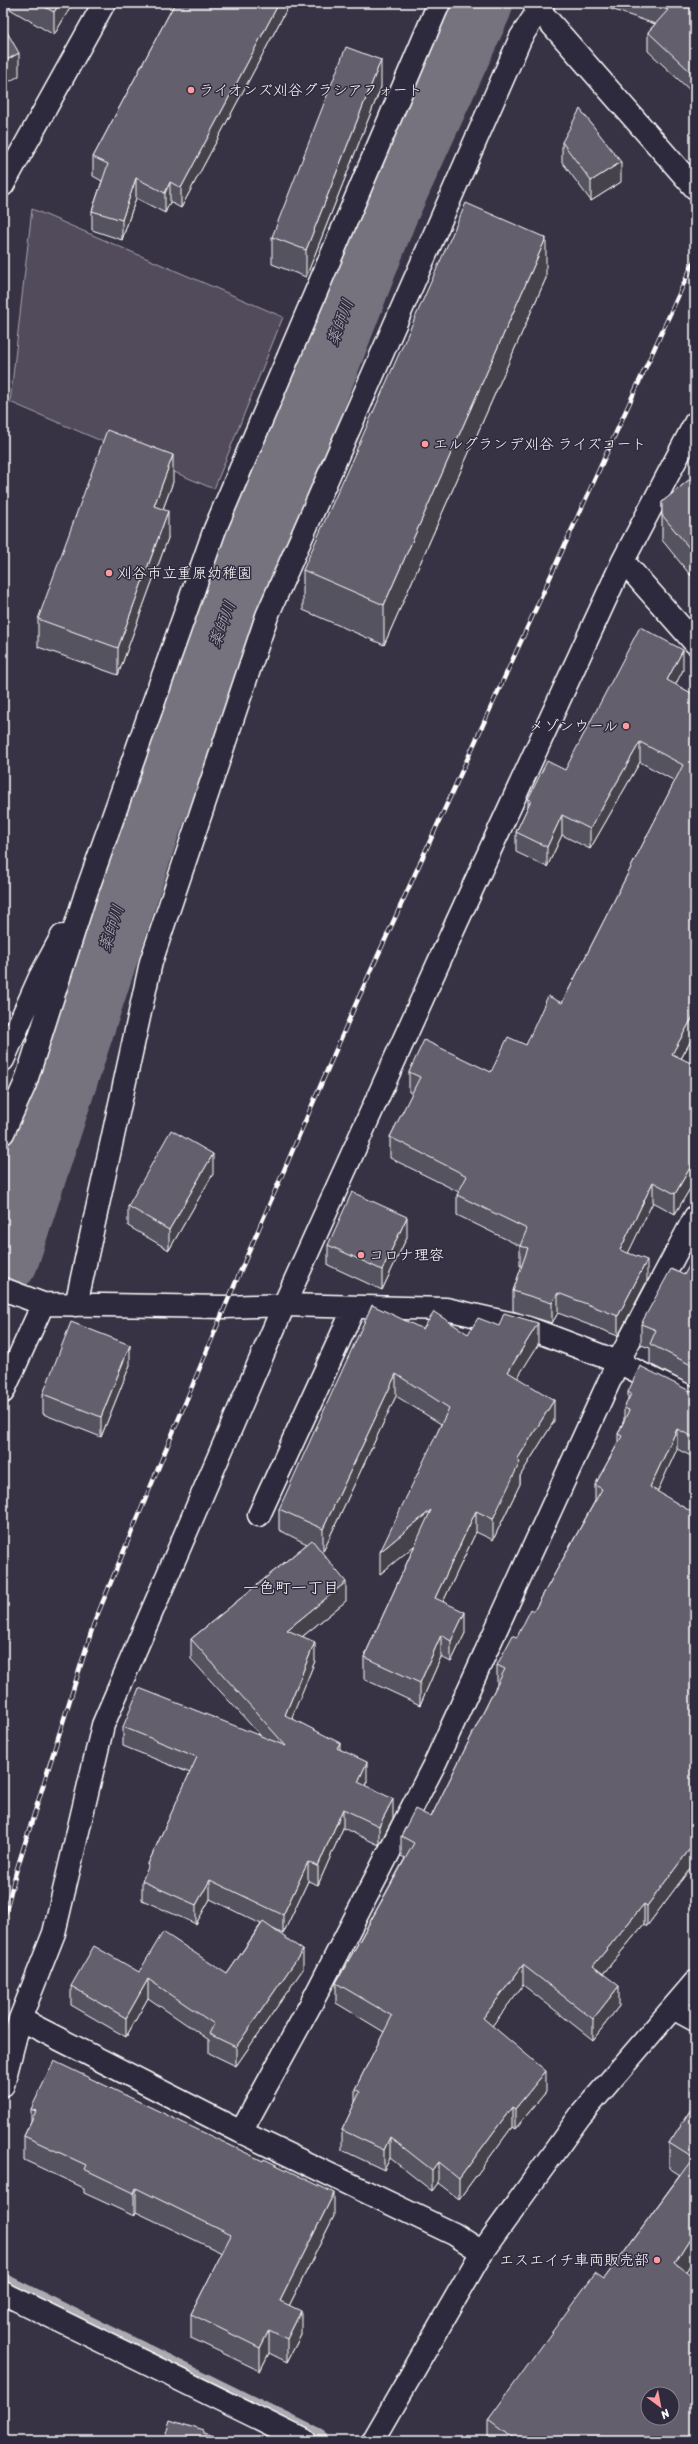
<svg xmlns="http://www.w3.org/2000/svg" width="698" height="2444" font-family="Sriracha,'Klee One',sans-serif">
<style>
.green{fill:#514c5c;stroke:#a8a6ae}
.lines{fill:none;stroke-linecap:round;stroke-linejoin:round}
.stream{stroke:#adabb2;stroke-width:12}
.river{stroke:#76737f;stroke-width:72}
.minor-casing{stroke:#fff;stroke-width:25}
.minor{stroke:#2f2a3d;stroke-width:22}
.rail-casing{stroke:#fff;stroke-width:4.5}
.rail{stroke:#2f2a3d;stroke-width:3;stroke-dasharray:9;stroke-linecap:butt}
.wall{fill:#55525e;stroke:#fff}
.shaded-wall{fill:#45424c;stroke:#fff}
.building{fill:#635f6d;stroke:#fff;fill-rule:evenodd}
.poi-dot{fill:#ff9aa2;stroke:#2f2a3d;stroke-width:1.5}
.labels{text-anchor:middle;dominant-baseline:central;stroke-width:3;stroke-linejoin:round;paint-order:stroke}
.poi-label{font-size:15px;fill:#fff;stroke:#2f2a3d;text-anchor:start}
.water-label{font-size:16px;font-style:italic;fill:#b4b2b9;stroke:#2f2a3d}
.neighbourhood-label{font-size:16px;fill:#fff;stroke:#2f2a3d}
</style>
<rect width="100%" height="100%" fill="#373345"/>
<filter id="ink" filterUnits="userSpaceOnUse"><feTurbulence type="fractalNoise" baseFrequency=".025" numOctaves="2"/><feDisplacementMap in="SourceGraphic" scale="8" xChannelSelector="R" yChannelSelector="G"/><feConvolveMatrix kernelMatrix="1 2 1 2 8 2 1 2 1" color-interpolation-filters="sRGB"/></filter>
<g filter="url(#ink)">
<path class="green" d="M32,209l251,108 -69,172 -204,-87z"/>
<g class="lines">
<path class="stream" d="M3,2279l318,157"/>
<path class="river" d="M3,1258l141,-432 238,-615 95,-208"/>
<g class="minor-casing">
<path id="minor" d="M533,3l162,185
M3,185l101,-182
M623,561l72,82
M3,1060l37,-83 22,-41
M3,1133l22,-49 60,-188 130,-367 224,-526
M3,1289l40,15 182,3 59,-2 162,4 77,17 95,36 77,38
M76,1305l75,-343 116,-346 254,-579 22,-34
M3,1392l40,-88
M259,1515l95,-207
M673,2008l22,12
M20,2019l221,113 213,102 28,18
M3,2085l17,-66 34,-86 49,-208 181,-420 172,-381 167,-363 72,-138
M241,2132l71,-130 124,-241 182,-399 77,-145
M3,2293l302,148
M373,2441l109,-189 98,-136 115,-134"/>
</g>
<use href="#minor" class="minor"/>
<g class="rail-casing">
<path id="rail" d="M3,1922l13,-50 78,-249 131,-316 129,-299 341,-749"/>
</g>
<use href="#rail" class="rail"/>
</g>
<path class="wall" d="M3,3h70l-19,32 -51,-30z
M175,3h115l-109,205 -11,-6 -5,11 -29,-15 -14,42 -30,-10v-19l10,-30 -9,-5v-19z
M605,3h90v89l-1,2 -46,-43v-19l7,-8 -50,-17z
M381,87l-75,190 -34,-13v-27z
M562,142l59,40 -30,19 -29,-39z
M546,278l-162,367 -81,-35v-40z
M695,475l-4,101 -29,-36v-38z
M173,482l-10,27 5,29 -50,137 -80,-28v-28z
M683,670l-8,15 20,10v338l-14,26 14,6v115l-20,34 -22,-12 -25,51 19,28 -29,55 -60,-23 -6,10 -39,-12v-20l9,-25h-2v-20l-63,-31v-20l2,-3 -69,-34v-21l22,-43 -3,-2v-20h82l35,-27 36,-42 113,-222 -35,-19 -50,87 -28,-14 -15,32 -31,-15v-20l12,-25v-8l37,-29z
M213,1174l-44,76 -41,-24v-20z
M407,1237l-25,53 -54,-25v-20z
M695,1258v129l-45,-23v-16l-9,-3v-21l43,-49z
M423,1329l45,5 70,11 -21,33 37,43 -34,55v8l-27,56 -17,-8 -33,70 22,31 -14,29 -10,-5 -21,48 -56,-26v-22l51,-112 -35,29 61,-150 -45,-28 -73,155 -3,-1 26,51 -44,36 13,24 -24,57 49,31 27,32 -2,5 28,32 -14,27 -36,-17 -25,57 -10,-4 -25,53 -10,-5 30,40 -67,97 -27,-13v-13l-61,-42 -22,39 -55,-32v-19l68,-14 88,2 34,-50 -51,-25 -14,25 -54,-24v-19l6,-11v-6l42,-91 -67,-27v-19l137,8 -69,-76v-20l116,-95 -28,-14v-21z
M130,1365l-29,72 -58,-23v-20z
M690,1391h5v67l-18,-9 -20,43 38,22v348l-48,64 -3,-2 -41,50 16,32 -26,34 -70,-55 -31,41 54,66 -31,37 -3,-2 -53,72 -21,-16 -6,8 -42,-33 -6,12 -42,-20v-20l13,-27v-14l29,-57 -48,-29v-20l69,-125 -4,-2v-20l30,-19 66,-132v-20l20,-28 17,-26 61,-110v-16l23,-42v-9l6,-14v-12l4,-7v-9z
M695,2103v154l-9,14 9,170h-207v-21l116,-141 76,-104 -11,-7v-25z
M31,2109l303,107 -45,90 12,29 -14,27 -18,-9 -9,18 -69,-33v-24l31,-61 -86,-41 -2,4 -50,-23v-5l-60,-28v-24l7,-15z"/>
<path class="shaded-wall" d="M60,3h13l-19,32v-23z
M279,3h11l-109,205v-20z
M19,53v23l-16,9v-23z
M381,60v27l-75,190v-27z
M695,73v19l-1,2v-19z
M621,162v20l-30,19v-20z
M136,178v20l-14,42v-20z
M170,182v20l-5,11v-20z
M546,238v40l-162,367v-40z
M173,455v27l-19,51v-27z
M168,511v27l-50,137v-27z
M695,547v26l-4,3v-26z
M683,650v20l-16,31v-21z
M640,742v20l-50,87v-20z
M562,815v20l-15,32v-20z
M695,1013v20l-23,42v-21z
M213,1154v20l-44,76v-20z
M695,1159v21l-20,34v-20z
M653,1182v20l-33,68v-20z
M407,1217v20l-25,53v-20z
M647,1260v21l-29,55v-20z
M558,1293v20l-6,10v-20z
M538,1323v22l-30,48v-21z
M130,1345v20l-29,72v-20z
M396,1374v22l-73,155v-22z
M554,1400v21l-34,55v8l-27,56v-21l24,-59z
M677,1429v20l-27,59v-21z
M431,1510v22l-51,42v-22z
M476,1511v21l-41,87v-21z
M346,1582v19l-59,48v-19z
M465,1612v21l-14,29v-21z
M441,1635v22l-21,48v-22z
M315,1642v19l-30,73v-19z
M340,1743v19l-3,-14z
M367,1762v19l-9,20v-19z
M393,1799v19l-14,27v-19z
M343,1809v19l-25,57v-19z
M695,1842v20l-48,64v-20z
M308,1862v19l-25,53v-19z
M210,1880v19l-14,25v-19z
M644,1904v20l-51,62v-20z
M303,1950v19l-67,97v-19z
M523,1965v20l-40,53v-20z
M148,1979v19l-22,39v-19z
M619,1986v20l-26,34v-21z
M546,2071v21l-31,37v-20z
M512,2107v20l-53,72v-20z
M390,2137v21l-6,12v-20z
M438,2162v21l-6,8v-21z
M136,2188v24l-2,4v-23z
M334,2193v23l-54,108v-23z
M695,2231v26l-20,32v-26z
M301,2311v24l-14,27v-23z
M269,2330v23l-9,18v-23z"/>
<path class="building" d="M37,3h23l-6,9z
M175,3h104l-98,185 -11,-6 -5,11 -29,-15 -14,42 -30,-9 16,-47 -15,-7z
M648,3h47v70l-1,2 -46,-43 20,-22z
M3,25l16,28 -16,9z
M346,47l35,13 -75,190 -34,-13z
M580,109l41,53 -30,19 -29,-39z
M466,203l80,35 -162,367 -81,-35z
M107,430l66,25 -19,51 14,5 -50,137 -80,-29z
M695,475v72l-4,3 -29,-35v-13z
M640,627l43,23 -16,30 28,15v318l-23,41 23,11v94l-20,35 -22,-12 -33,68 27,10 -29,56 -60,-23 -6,10 -39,-12 15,-43 -8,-2 7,-17 -70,-34 10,-19 -77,-39 30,-60 -11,-5 15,-32 67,32 17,-35 18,8 22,-49 14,7 121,-238 -43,-23 -50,87 -28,-14 -15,32 -31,-15 15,-32 -3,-1 19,-38 18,9z
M171,1130l42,24 -44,76 -41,-24z
M352,1192l55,25 -25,53 -54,-25z
M694,1257l1,1v109l-45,-23 6,-14 -15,-6 30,-55 13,6z
M372,1305l51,24 11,-17 34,22 10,-16 21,8 5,-13 34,10 -30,49 46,28 -37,60 3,2 -27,57 -17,-8 -41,87 30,14 -14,29 -10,-6 -21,48 -56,-26 67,-147 -51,42 69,-144 -53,-34 -73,155 -44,-20z
M71,1322l59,23 -29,72 -58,-23z
M640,1366l50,25h5v47l-18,-9 -27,58 45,27v328l-48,64 -3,-2 -51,62 26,20 -26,33 -70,-54 -40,53 63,53 -31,38 -3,-2 -53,72 -21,-17 -6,8 -42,-33 -6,13 -42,-20 18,-38 -5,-3 37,-73 -56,-33 78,-140 -13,-7 14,-27 16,8 74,-148 -8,-4 16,-30 4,2 14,-28 3,2 68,-122 -7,-4 27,-49 -4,-2 11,-24 -5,-2 7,-14 -3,-2z
M312,1540l34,42 -59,48 28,12 -30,73 55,28 -3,5 30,14 -9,20 35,17 -14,27 -36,-17 -25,57 -10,-4 -25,53 -73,-35 -14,25 -54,-24 7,-16 -1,-1 49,-107 -74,-30 16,-39 147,58 -95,-107z
M263,1922l40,28 -67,97 -27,-13 5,-10 -66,-45 -22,39 -55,-32 23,-40 45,26 24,-40 64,42z
M54,2061l209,100 1,-2 70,34 -54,108 21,10 -14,28 -18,-9 -9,18 -69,-34 40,-79 -95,-47 -2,5 -50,-24 2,-4 -62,-29 12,-25 -5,-2z
M695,2103v128l-20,32 20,15v163h-179l-28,-21 107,-147 9,6 89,-121 -24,-15zM648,2394h24v24h-24z
M170,2420l34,11v2l28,8h-68z"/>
</g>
<g class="poi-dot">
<circle cx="191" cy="90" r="4"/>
<circle cx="425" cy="444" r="4"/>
<circle cx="109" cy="573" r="4"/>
<circle cx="626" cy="726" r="4"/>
<circle cx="361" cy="1255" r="4"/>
<circle cx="657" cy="2260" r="4"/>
</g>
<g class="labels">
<g class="poi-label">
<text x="199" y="90">ライオンズ刈谷グラシアフォート</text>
<text x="433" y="444">エルグランデ刈谷 ライズコート</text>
<text x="117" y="573">刈谷市立重原幼稚園</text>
<text x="618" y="726" text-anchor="end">メゾンウール</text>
<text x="369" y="1255">コロナ理容</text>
<text x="649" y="2260" text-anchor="end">エスエイチ車両販売部</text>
</g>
<g class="water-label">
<text transform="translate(340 322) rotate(-69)">薬師川</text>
<text transform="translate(222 624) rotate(-69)">薬師川</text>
<text transform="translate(111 928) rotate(-72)">薬師川</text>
</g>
<g class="neighbourhood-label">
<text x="291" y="1587">一色町一丁目</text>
</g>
</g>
<rect width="698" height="2444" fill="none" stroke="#2f2a3d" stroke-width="16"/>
<rect x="8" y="8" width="682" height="2428" fill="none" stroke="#fff" stroke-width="1.5" filter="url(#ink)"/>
<g transform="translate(660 2406) rotate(148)"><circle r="19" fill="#2f2a3d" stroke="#827f8b"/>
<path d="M0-3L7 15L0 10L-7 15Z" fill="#ff9aa2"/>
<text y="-6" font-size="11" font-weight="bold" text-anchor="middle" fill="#ffffff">N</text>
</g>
</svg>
